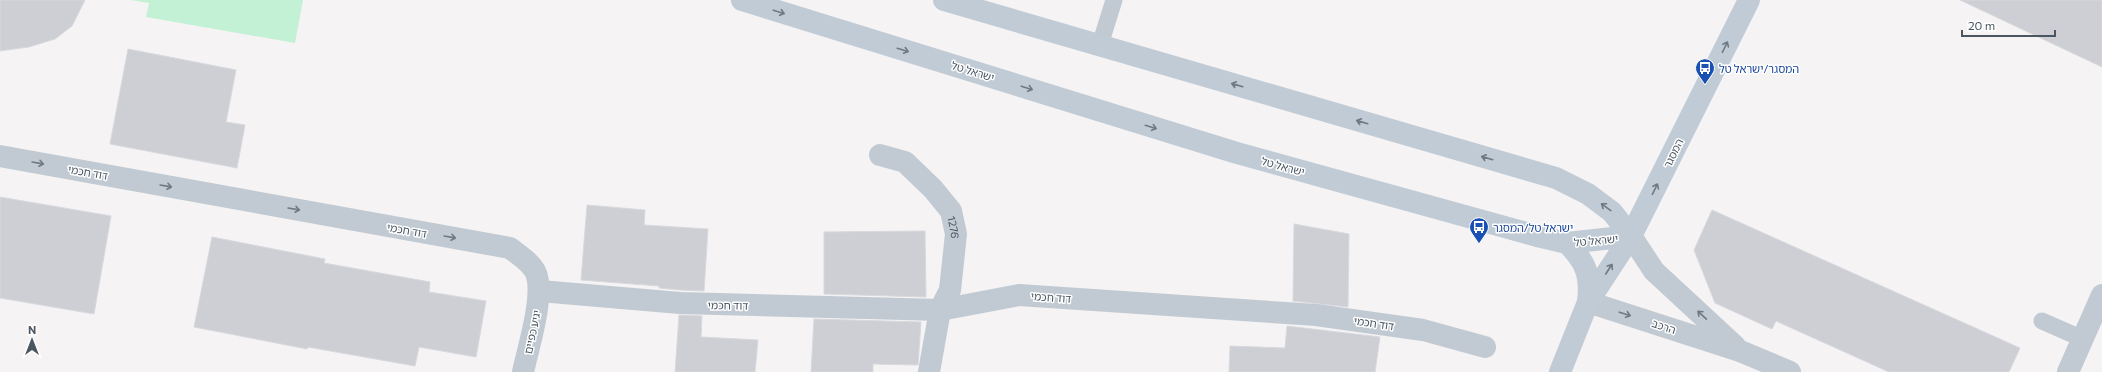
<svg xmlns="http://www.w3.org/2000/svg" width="2102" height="372" font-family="Commissioner,'Noto Sans Hebrew',sans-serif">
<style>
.green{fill:#c3f1d5}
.building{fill:#cdcfd5;stroke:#d7d9de}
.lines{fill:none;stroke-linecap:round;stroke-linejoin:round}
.lane{stroke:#c1cad2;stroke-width:17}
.street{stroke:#c1cad2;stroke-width:22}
.secondary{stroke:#c1cbd6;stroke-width:22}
.oneway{stroke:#6e7984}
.oneway2{stroke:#6e7983}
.labels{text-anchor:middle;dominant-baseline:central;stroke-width:3;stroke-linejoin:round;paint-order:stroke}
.transit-label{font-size:11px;fill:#164399;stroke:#fff;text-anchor:start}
.street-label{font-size:11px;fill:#4a5661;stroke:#fff}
</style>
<rect width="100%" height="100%" fill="#f5f3f3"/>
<path class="green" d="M131,0h172l-8,43 -149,-26 3,-14z"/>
<path class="building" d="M0,0h85l-13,26 -17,13 -26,8 -29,4z
M1960,0h142v67z
M128,49l108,21 -10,52 19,3 -8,43 -127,-24z
M0,197l111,19 -17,98 -94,-16z
M587,205l58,5 -1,15 64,4 -4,62 -24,-1 -21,-2v-2l-78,-6z
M1712,210l308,138 -11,24h-120l-113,-51 -4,8 -57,-26 -21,-53z
M1294,224l55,10 -1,73 -55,-6z
M925,231l1,66 -102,-3v-62z
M212,237l113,22 -1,4 106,19 -1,10 57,9 -10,56 -57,-10 -4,19 -107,-19 -1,2 -113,-22z
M679,315l23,1 -1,21 57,3 -3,32h-80z
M814,319l107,3 -3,43 -45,-1v8h-62z
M1287,326l93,11 -5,35h-146l1,-26 55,2z"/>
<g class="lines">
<path class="lane" d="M1100,45l14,-45
M2042,321l41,18"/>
<g class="street">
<path id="s1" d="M880,155l25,7 28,27 18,22 5,23 -6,56 -10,20 -11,62"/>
<path d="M0,156l510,92c9,7 20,14 25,23 11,21 -7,77 -12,101"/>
<path d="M1631,236l23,35 81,75"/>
<path d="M540,291l140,12 260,7 79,-15 297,20 107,15 62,17"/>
<path d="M1588,302l152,49 50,21"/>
<path d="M2068,372l34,-77"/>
</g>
<path class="secondary" d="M742,0l495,153 300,83 30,7 64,-7
M944,0l612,178 32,16 24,18 19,24
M1567,243c19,19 24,32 21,59
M1560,372l28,-70 43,-66 118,-236"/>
</g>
<defs><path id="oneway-shaft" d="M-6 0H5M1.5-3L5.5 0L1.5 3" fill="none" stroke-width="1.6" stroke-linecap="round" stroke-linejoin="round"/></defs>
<g class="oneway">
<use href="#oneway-shaft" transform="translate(779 12) rotate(17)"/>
<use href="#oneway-shaft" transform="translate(1725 47) rotate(-64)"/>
<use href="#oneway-shaft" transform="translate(903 50) rotate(17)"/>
<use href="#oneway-shaft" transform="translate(1237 85) rotate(-164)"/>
<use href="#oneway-shaft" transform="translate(1027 88) rotate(17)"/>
<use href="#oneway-shaft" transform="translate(1362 122) rotate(-164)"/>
<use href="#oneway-shaft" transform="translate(1151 127) rotate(17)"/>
<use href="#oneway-shaft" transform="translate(1487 158) rotate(-164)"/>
<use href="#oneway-shaft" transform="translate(1655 189) rotate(-64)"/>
<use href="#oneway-shaft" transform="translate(1606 207) rotate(-144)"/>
<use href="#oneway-shaft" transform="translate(1609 269) rotate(-57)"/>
</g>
<g class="oneway2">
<use href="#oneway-shaft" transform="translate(38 163) rotate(10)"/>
<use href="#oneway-shaft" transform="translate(166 186) rotate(10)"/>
<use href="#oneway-shaft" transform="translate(294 209) rotate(10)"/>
<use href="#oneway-shaft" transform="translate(450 237) rotate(10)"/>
<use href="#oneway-shaft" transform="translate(1625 314) rotate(18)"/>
<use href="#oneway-shaft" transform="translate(1702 315) rotate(-137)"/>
</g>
<defs>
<g id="bus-pin" transform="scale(1)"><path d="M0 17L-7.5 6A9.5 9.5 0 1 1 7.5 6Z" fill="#1a4fb4" stroke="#fff"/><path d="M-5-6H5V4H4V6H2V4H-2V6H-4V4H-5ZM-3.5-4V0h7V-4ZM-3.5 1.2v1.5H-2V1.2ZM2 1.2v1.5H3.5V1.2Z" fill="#fff"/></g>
</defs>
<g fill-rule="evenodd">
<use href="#bus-pin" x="1705" y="68"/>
<use href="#bus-pin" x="1479" y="227"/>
</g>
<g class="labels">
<g class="transit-label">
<text x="1719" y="68">המסגר/ישראל טל</text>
<text x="1493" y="227">ישראל טל/המסגר</text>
</g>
<g class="street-label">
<text transform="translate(973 71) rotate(17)">ישראל טל</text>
<text transform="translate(1673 153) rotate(-64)">המסגר</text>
<text transform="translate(1283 166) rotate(15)">ישראל טל</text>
<text transform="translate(88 172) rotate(10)">דוד חכמי</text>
<text stroke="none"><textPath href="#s1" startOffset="110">1276</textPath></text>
<text transform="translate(407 230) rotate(10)">דוד חכמי</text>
<text transform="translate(1596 240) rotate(-5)">ישראל טל</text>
<text transform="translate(1051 297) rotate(4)">דוד חכמי</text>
<text transform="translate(728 305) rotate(1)">דוד חכמי</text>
<text transform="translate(1374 323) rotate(8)">דוד חכמי</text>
<text transform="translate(1664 326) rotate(18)">הרכב</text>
<text transform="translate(532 332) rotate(-78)">יגיע כפיים</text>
</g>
</g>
<g transform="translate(32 340)" stroke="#ffffff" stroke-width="3" paint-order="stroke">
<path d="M0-3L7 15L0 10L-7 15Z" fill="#4a5661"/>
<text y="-6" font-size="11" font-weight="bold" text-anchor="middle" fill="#4a5661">N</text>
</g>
<path d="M1962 30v6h93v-6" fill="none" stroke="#4a5661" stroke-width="2"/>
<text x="1968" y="30" font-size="12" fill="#4a5661" stroke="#ffffff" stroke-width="3" paint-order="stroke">20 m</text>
</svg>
